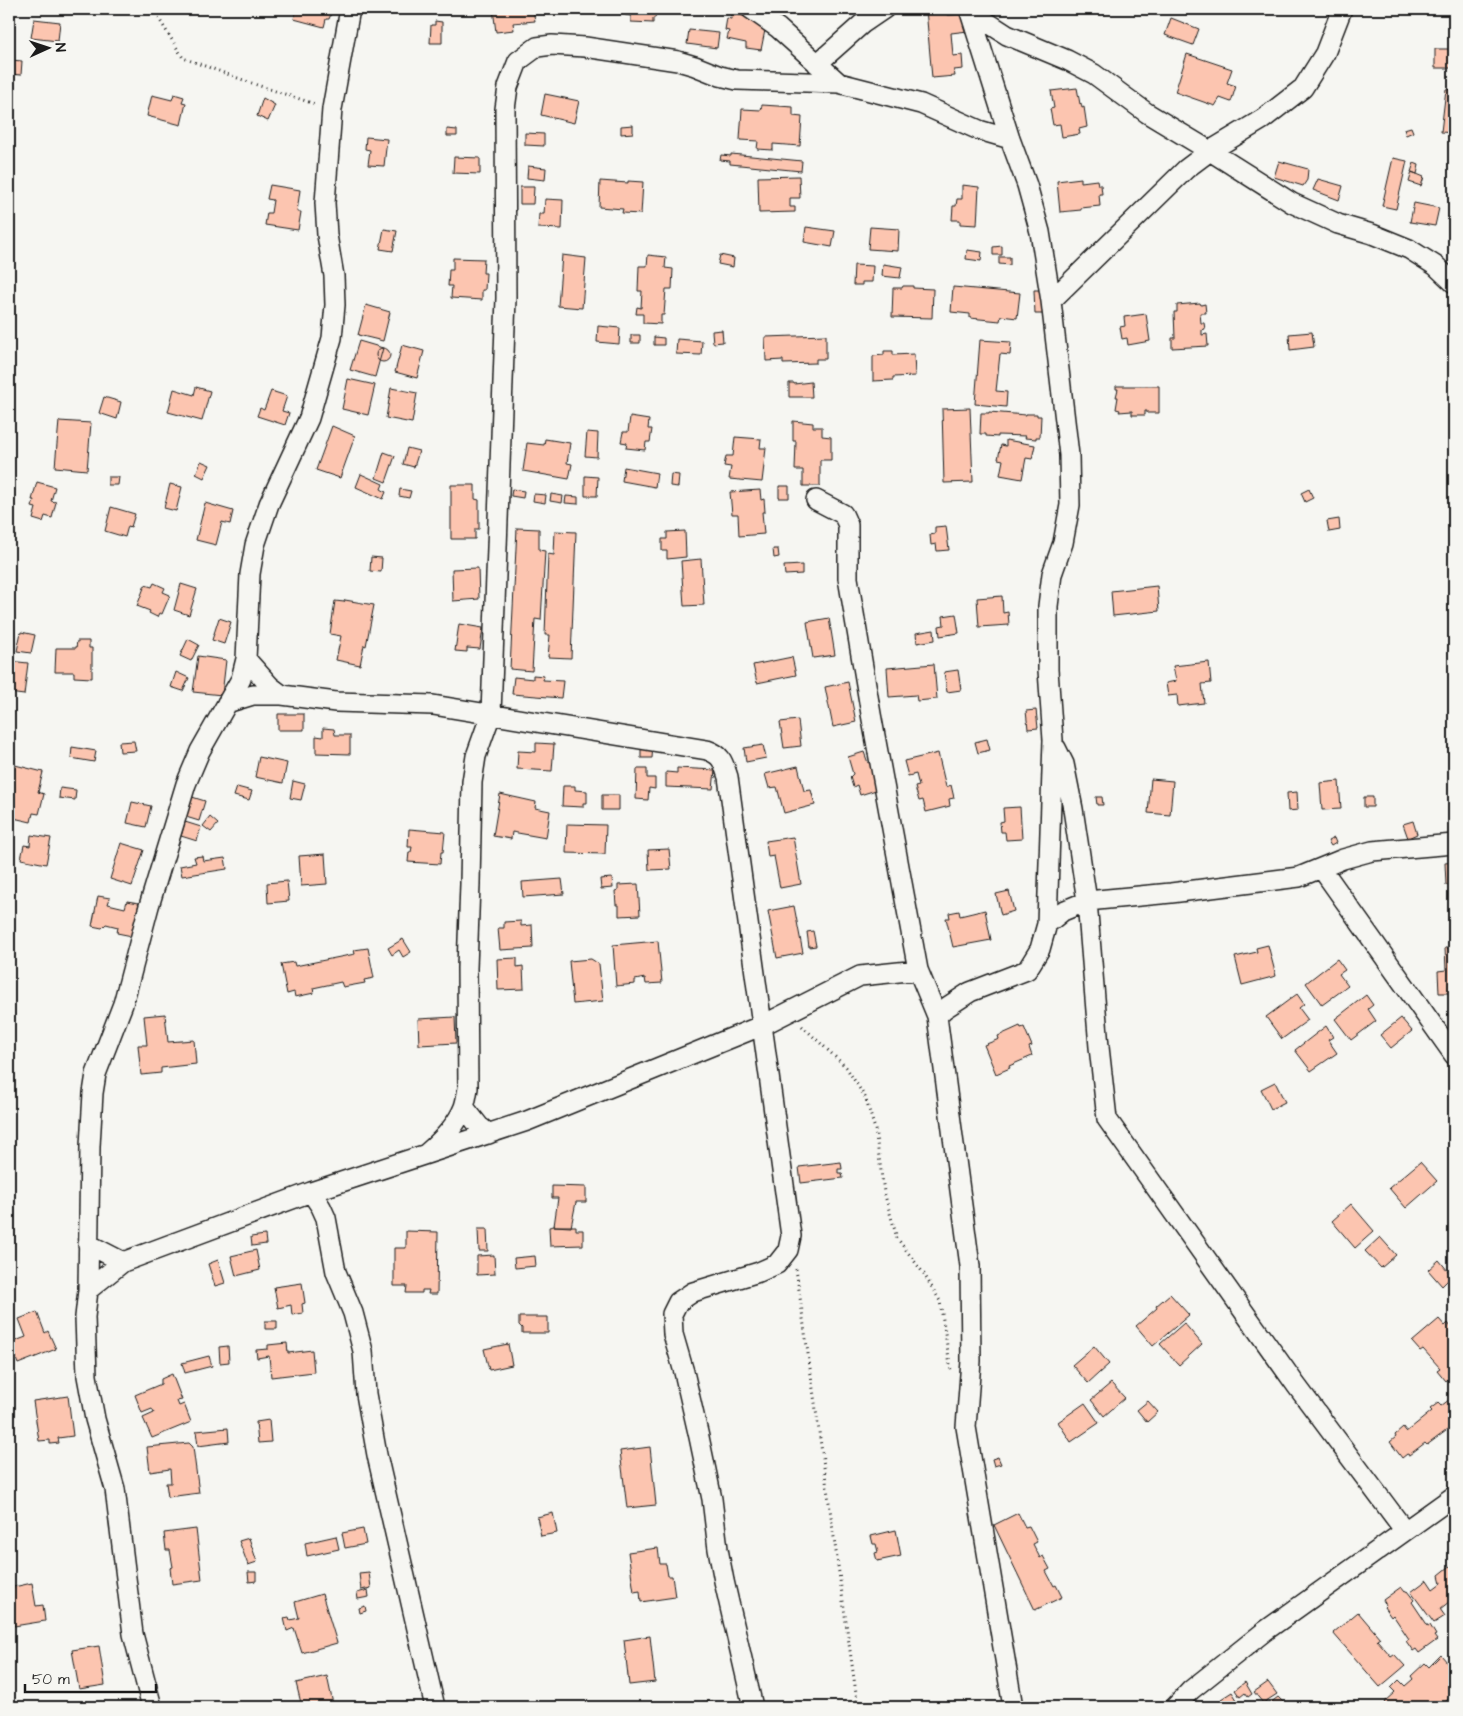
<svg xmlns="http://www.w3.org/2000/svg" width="1463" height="1716" font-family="'Architects Daughter',sans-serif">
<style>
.building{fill:#fcc5b0;stroke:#1c1c1c}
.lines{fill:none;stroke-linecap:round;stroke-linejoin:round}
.street-casing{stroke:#1c1c1c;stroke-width:22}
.path{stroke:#1c1c1c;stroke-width:3;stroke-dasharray:1 4;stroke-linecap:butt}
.street{stroke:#f6f6f2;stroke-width:19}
</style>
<rect width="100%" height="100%" fill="#f6f6f2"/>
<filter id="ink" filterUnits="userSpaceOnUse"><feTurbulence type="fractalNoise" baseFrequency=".02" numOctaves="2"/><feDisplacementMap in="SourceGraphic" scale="10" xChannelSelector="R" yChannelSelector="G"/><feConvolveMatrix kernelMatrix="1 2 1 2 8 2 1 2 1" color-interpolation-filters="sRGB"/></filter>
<g filter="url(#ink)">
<path class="building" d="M296,9h37l-4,10h-3l-2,8 -30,-8z
M493,9h40l2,12 -22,2 1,7 -18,2z
M625,9h31l-1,9h-2v5l-22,-1v-6l-6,-1z
M926,9h20l1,6 20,-1 1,17 -17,2 2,23 9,-1 1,14 -9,1 1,6 -23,2z
M732,14l35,6 -6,30 -15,-2v-5l-19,-4 2,-8 -4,-1 2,-12 4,1z
M1171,18l28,11 -6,16 -28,-10z
M34,19l26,3 -2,19 -27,-3z
M435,21l7,1v21h-12l1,-18h4z
M689,30l30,3 -2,15 -30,-4z
M1435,49h19v19h-19z
M1187,54l45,15 -5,14 9,3 -5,16 -11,-4 -5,8 -40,-14z
M11,60l11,1 -1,14 -11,-1z
M1077,88l3,16 1,-1 1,5 2,-1 3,20 -8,2 1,5 -18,3 -2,-13 -7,1 -3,-16 4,-1 -3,-17z
M1446,89l8,1v43l-13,-1z
M174,94l10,3 -2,5 4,1 -5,22 -34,-9 5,-21 20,5z
M545,94l34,7 -5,22 -33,-8z
M263,98l12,7 -7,16 -11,-5z
M762,105l31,2v9l9,1 -2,29 -27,-2v6l-16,-1 1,-8 -18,-1 2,-31 19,1z
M633,125v8l-12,1v-8z
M1411,127l2,5 -7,3 -2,-6z
M447,129l10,1v6h-10z
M525,133l19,1v12l-19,-1z
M366,137l21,2 -3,27 -16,-1 2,-15 -5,-1z
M731,154l71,7 -1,10 -71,-7v-3l-10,-1 1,-5 10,1z
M454,157l26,1v16l-27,-1z
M1393,158l14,3 -11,48 -14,-3z
M1279,161l29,8 -1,11 -4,6 -29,-9z
M1414,163l5,2 -2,9 -6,-2z
M528,166l18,2 -1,12 -18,-2z
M1412,172l12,5 -3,9 -12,-4z
M799,176l1,22h-10v9h5v5l-36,1 -1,-36z
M1081,178v4l16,-2 1,5h3l1,9h-3l1,12 -19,2v2l-21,2 -3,-31z
M1318,179l25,7 -4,14 -26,-10z
M600,181l28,2v-2l15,1 -2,32 -19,-1 1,-4 -24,-2z
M270,185l30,5 -3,22h4l-3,18 -33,-5 2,-12h4l2,-13 -6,-1z
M962,185l17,2 -2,38 -17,-1v-4h-8l1,-14h3l1,-7h5z
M520,187h14l-1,17h-13z
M545,199l18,1 -1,29 -24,-1 1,-14h5z
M1414,203l25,5 -4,18 -25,-4z
M806,227l29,4 -3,16 -28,-5z
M870,227l29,2 -1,22 -30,-2z
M384,229l13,2 -4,20 -13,-2z
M1002,246v9h-9v-8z
M967,250l15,2 -1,9 -15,-2z
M562,255l24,3 -4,50 -24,-2z
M648,255l18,2 -1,11 8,1 -1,20h-6l-2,26h-3v9l-18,-1v-9h-7l1,-7 4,1 1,-17h-4l1,-25h8z
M720,255l14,3 -1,9 -15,-3z
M999,257h11v8l-11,-1z
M453,258l31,1 -1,14h3l-1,17h-3v10l-31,-2 1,-12h-4l1,-16h4z
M883,264l19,3 -2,11 -18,-2z
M854,265l19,1 -1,16h-10v3h-9z
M903,286h10v2l20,1 -1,29 -40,-1 1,-29h9z
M953,287l67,6 -3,25 -16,-2 -1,5 -30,-3v-4l-19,-2z
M1034,290h13v24h-12z
M1200,303l1,2 4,-1 1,9h-6l1,10h3l1,6 -3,1v5l5,-1 1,12 -36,2v-10h3l-1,-26h3v-7z
M366,305l24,7 -7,29 -25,-6z
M1146,314l4,27 -22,4 -1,-7 -5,1 -2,-12 5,-1 -1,-9z
M598,326l22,2 -1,16 -22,-2z
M722,330l1,12 -10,1 -1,-12z
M1312,332l2,15 -24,3 -1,-16z
M631,335h9v8h-9z
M826,335v24h-10v4l-33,1v-4l-17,1 -1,-24z
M654,337l10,1v7h-10z
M677,339l25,2 -1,14 -25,-1z
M980,340l31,2 -1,13 -10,-1 -4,37 11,1 -1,15 -31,-3z
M359,341l24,7 -8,29 -25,-7z
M402,345l22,6 -7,27 -22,-6z
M376 355a7 7 0 1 1 14 0a7 7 0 1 1-14 0Z
M884,351h9v4l21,-1 1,22 -22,1v3l-20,1v-25l11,-1z
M348,379l27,6 -7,30 -26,-6z
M811,382l1,15h-23v-14h5v1z
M1116,386h43v27h-12v-2h-2v4h-13v-4l-13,1 1,-2 -4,-1 2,-12h-2l2,-8h-2z
M196,387l14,4 -8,30 -34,-9 6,-23 20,6z
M391,388l26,5 -5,30 -26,-5z
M271,391l16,5 -5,15 7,2 -4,12 -28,-9 3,-8 4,2z
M104,397l17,5 -4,17 -18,-6z
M970,408l3,74 -29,1 -2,-74z
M989,412l37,3v-1h11v2h4l-1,21h-4v2l-11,-1 1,-2 -28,-1v2l-12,-1v-2h-6l1,-21h8z
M630,417l19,3 -1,9h4l-2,13h-4l-1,8 -19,-2 1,-5 -6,-1 2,-10h5z
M59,421l32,2 -4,47 -32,-3z
M793,421l20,2v4h9v9l9,1v23h-11v26h-17v-16h-8l1,-29h-3z
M332,426l23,10 -15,42 -24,-8z
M587,432l11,1 -1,24 -12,-1z
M735,437l26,2 -1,9h6l-4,34 -33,-3 2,-12 -7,-1 2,-10h7z
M545,439l25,4 -3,20 5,1 -3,15 -46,-8 4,-28 17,2z
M1006,440l29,5 -3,14 -6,-1 -4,21 -22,-4 3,-15 -5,-1 3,-14 5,1z
M407,448l12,3 -5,16 -11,-3z
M384,452l11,4 -9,26 -10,-4z
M201,461l9,4 -6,13 -8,-4z
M624,467l33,6 -2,14 -33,-6z
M361,474l22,10 -2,5 5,3 -3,7 -27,-12z
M671,474l8,1 -1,12 -8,-1z
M585,476l13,1 -1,19h-12z
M108,477h11l-1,8h-10z
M37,482l18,5 -4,14 5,1 -4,16 -7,-2 -2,6 -10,-3 3,-11 -4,-1 2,-7h-2z
M170,484l12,3 -6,24 -12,-3z
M451,485h24v14l4,1v29h-4v10h-24z
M779,486h10v12h-10z
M400,489l11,2 -2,7 -10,-2z
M512,489l12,2 -1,7 -12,-2z
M1309,489l4,9 -8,4 -4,-9z
M760,490l1,10 3,-1 1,13h-3l2,22 -25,2 -1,-22h-6l-2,-22z
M534,494l12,1 -1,8 -12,-2z
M551,494l12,2 -1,7 -12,-2z
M566,496l12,1v7l-13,-1z
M205,503l28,8 -3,13 -8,-2 -6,23 -20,-5z
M111,507l24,7 -4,13 -3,-1 -3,11 -20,-6z
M1339,519l1,11 -11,2 -2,-11z
M946,526l3,24 -12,1 -1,-7 -5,1 -1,-10 5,-1v-7z
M517,528l22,1v21l6,1 -4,69 -6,-1 -3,52 -22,-2z
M555,531l21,1 -5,126 -23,-1 2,-22h-5l3,-81 6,1z
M685,531l1,26 -19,2v-8h-5v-12h5v-7z
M773,549h5l1,8 -5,1z
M371,557l11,1 -1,14 -11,-1z
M701,559l3,46 -20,1 -3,-45z
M802,565v9l-17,1 -1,-9z
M478,568l1,31 -26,2 -1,-32z
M154,583l11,5 -2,4 7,3 -8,19 -3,-1 -2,4 -8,-4 1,-2 -13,-5 8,-21 7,2z
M181,584l16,5 -8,26 -15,-5z
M1157,586l2,25 -46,5 -2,-25z
M1002,596l1,17 5,-1 1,13 -30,2 -2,-29z
M345,600l29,5 -8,41 -2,-1 -4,20 -24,-5 5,-24 -11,-2 5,-33 9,1z
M956,614l3,19 -19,3 -1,-10 5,-1 -1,-9z
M219,618l12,4 -7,22 -12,-4z
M829,618l6,37 -22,3 -6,-36z
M459,624l24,4 -3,21 -13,-1v4l-12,-1z
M934,630l1,10 -18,3 -1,-10z
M21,632l14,3 -4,18 -14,-2z
M188,639l11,6 -8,16 -11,-5z
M77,641h12v7h3v30l-18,-1v-5h-19l1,-24h20z
M198,656l28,4 -4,35 -29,-3z
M792,657l4,18 -39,8 -4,-18z
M9,661l19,2 -4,32 -15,-2z
M1209,662l2,21 -9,1 2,19 -26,3 -1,-11 -9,1 -2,-13 10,-2 -3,-15z
M934,664l3,35 -20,2 -1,-6 -27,2 -2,-29z
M958,670l3,20 -14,2 -3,-20z
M176,672l13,6 -6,13 -12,-4z
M533,675l11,1 -1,4 20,1 -2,17 -49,-4 2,-17 19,2z
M848,682l8,40 -23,5 -8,-40z
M1036,710l2,18 -10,1 -2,-18z
M278,714h26v16h-26z
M798,720l3,26 -17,2 -4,-26z
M323,728l11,1 1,6h15v19l-34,-1v-17l7,1z
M987,739l3,11 -12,3 -3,-11z
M134,741l2,10 -16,1 -1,-10z
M536,743l18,1 -2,27 -35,-2 1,-18 18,1z
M641,745h12l-1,13h-11z
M763,745l3,13 -20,4 -2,-14z
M72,747l24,4 -2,11 -23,-4z
M864,752l4,11 4,-2 5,16 -4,1 3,12 -16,5 -3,-10 -4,2 -3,-10 3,-3 -5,-17z
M938,753l8,34 5,-2 3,13 -5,1 1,7 -24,6 -3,-12 -4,1 -4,-14 4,-1 -3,-12 -8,2 -4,-15z
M259,757l28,6 -4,20 -28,-6z
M15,765l28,7 -5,20 6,2 -5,20 -6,-1 -2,9 -22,-5v-27z
M798,766l6,25 7,-1 4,15 -31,8 -7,-26 -8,1 -4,-14z
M677,768l38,2 -2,19 -47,-2v-15l11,1z
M637,769h10v9h8v11l-6,-1 -1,12 -12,-1z
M1151,779l22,2 -3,34 -22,-2z
M293,781l12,3 -4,16 -11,-2z
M1339,781l2,28 -19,1 -2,-27z
M563,786h12v4l12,1v12h-4v4l-21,-1z
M237,787l15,4 -3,9 -15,-4z
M60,788l16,2 -1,10 -16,-2z
M1297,792l1,18 -10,1 -1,-18z
M500,794l36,8 -1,6 15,3 -4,27 -34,-6 -1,7 -18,-3z
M602,795h17v15h-17z
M192,797l13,4 -6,20 -13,-4z
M1096,797h6l1,8h-6z
M1364,797h9v10h-9z
M132,802l19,4 -5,21 -19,-4z
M1020,807l2,32 -16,1 -1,-8h-4l-1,-10 4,-1 -1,-13z
M210,817l8,7 -7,8 -8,-6z
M1413,821l4,13 -9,4 -5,-14z
M185,822l16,5 -4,14 -16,-5z
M567,824l39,1 -1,29 -39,-1z
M409,829l36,3 -2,20h-2l-1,12 -32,-2 1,-10h2l1,-5h-4z
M31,835l20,3 -5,26 -25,-5 3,-14 6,1z
M793,837l8,47 -21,4 -6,-32 -6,1 -2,-16z
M1334,838l2,5 -5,3 -3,-5z
M121,843l23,7 -12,36 -22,-7z
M669,849l2,20 -22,1 -1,-20z
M325,854l2,30 -26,2 -2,-30z
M202,856l1,5 22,-3 2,11 -45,7 -2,-10 16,-3 -2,-6z
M1454,862v23h-8l-1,-22z
M612,878l1,10 -12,1 -1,-10z
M562,879l2,15 -41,3 -1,-15z
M287,881l2,20 -21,2 -1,-20z
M638,884l2,31 -21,1v-11h-3l-1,-14 3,-1v-5z
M1009,891l5,20 -13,4 -5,-21z
M98,896l12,2 -2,6 17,4 2,-7 12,2 -7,33 -15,-3 1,-6 -12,-3 -4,4 -10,-2z
M794,906l9,47 -26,5 -9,-47z
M985,910l6,30 -38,7 -7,-29h4l-1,-5 10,-2 1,5z
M521,921v5l11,-1 1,23 -33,2 -2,-22h6v-6z
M813,931l3,15 -7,1 -2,-15z
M403,939l8,13 -8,5 -4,-7 -7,5 -4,-7z
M658,941l4,42 -16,1 -1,-6 -10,2v4l-19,2 -3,-41z
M1268,945l8,31 -34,9 -7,-28 22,-5 -1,-4z
M368,948l6,30 -10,2 1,3 -22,4 -2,-5 -28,6 1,5 -19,4 -1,-5 -7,2 -6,-30 13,-2 1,4 60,-12 -1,-4z
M1445,948h9v45h-15l-1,-22 8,-1z
M517,958v9l6,-1 1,23 -26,1 -1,-31z
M591,959l8,5 4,37 -30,3 -4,-43z
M1337,959l8,11 -6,4 9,12 -26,19 -16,-22z
M1297,994l7,10 -5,4 9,12 -26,19 -16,-22z
M1366,995l7,10 -5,4 8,12 -25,19 -16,-21z
M165,1014l3,28 26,-2 2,24 -35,4v5l-20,2 -3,-30h9l-3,-29z
M455,1017l1,26 -37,2 -1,-26z
M1401,1018l11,13 -21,17 -11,-13z
M1020,1026l1,2 3,-1 8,19 -3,1 3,9 -23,10 1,2 -14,6 -12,-29 15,-6 -1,-3z
M1326,1026l7,11 -5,3 9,13 -26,18 -16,-21z
M1275,1082l10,20 -14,7 -10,-20z
M841,1162l1,7h-4v4h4l1,5 -42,5 -2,-16z
M1420,1162l17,19 -31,27 -17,-20z
M552,1186l34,1v15h-10l-5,25 -17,-1 4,-28h-6z
M1351,1204l23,27 -19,17 -23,-27z
M554,1226h22v4h7v15l-33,1 -1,-19z
M478,1229h9l1,22h-9z
M406,1231l32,1 -1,62h-9l1,-4h-7v3h-16l1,-7h-13v-38h12z
M265,1235l1,9 -14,2 -1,-9z
M1380,1237l16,18 -15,13 -16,-17z
M256,1250l4,20 -24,6 -5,-20z
M494,1255l1,19 -18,1v-19z
M535,1256l1,10 -21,2 -1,-10z
M218,1260l7,23 -10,3 -7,-22z
M1439,1260l13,16 -10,10 -14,-16z
M302,1283l3,20 -3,1 1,9 -11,2 -1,-10 -13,3 -4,-21z
M1170,1294l19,21 -36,31 -17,-20 21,-18 -1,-2z
M37,1312l8,21 3,-2 8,18 -38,15 -8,-21 16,-6 -7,-18z
M519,1317h29v16h-26v-5l-3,-3z
M1439,1319l6,7 3,-3 6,8v43l-8,7 -9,-11 3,-2 -17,-19 -3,2 -8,-9z
M265,1321h12v8h-12z
M1184,1323l18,21 -23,21 -19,-21z
M287,1343l1,10 24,-3 2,22 -43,5 -2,-21 -12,2 -1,-8 12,-1v-4z
M508,1344l4,21 -23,5 -5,-21z
M228,1346l1,16 -9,1 -1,-16z
M1094,1346l15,18 -21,19 -16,-18z
M209,1356l3,10 -27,7 -3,-10z
M172,1374l10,26 -5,1 2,5 5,-2 7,18 -39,16 -9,-20 11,-5 -2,-4 -10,4 -7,-18 26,-11v-5z
M1111,1383l14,15 -21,18 -13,-16z
M68,1396l5,40 -15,2 1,5 -9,1v-4l-11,1 -6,-40z
M1454,1396v26l-2,1 2,2 -27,20 -2,-2 -16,12 -2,-1 -5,4 -12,-16 6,-5 -1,-2 8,-7 3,4 26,-21 -2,-2 8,-6 3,3z
M1148,1401l10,11 -11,10 -10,-12z
M1085,1403l14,20 -28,19 -13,-20z
M269,1420l2,22 -13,1 -2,-21z
M228,1428l1,14 -31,4 -2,-15z
M189,1443l4,4 6,46 -31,4 -2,-14h5l-1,-14 -20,3 -3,-25z
M650,1447l6,58 -29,3 -7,-57z
M998,1457l3,7 -7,2 -2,-7z
M553,1513l4,20 -16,3 -4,-19z
M1018,1513l7,14 4,-1 8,16 -4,2 7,14 3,-2 7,13 -4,2 8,15 2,-1 6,12 -27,13 -41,-85z
M196,1529l6,51 -30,4 -2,-16 3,-1 -3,-17h-4l-2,-17z
M363,1529l3,15 -21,4 -3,-15z
M896,1530l5,26 -24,5 -2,-8 3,-1 -2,-8h-3l-2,-8z
M336,1536l3,13 -32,7 -2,-13z
M249,1538l8,24 -9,3 -9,-24z
M658,1548l2,16h6l2,12h4l3,21 -34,5 -1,-11 -6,1 -6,-40z
M1454,1563v35l-14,11 5,7 -11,7 -23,-31 16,-12 6,9 8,-6 -2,-8z
M248,1572h8v9l-7,1z
M369,1572l2,16 -10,2 -2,-17z
M32,1583l4,23 7,-1 2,16 -31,5 -5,-28v-10z
M1401,1587l4,5 2,-1 7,9 -2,2 16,24 2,-1 6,10 -2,1 3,4 -18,13 -3,-4 -3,2 -7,-10 3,-2 -16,-24 -2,2 -7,-10 2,-2 -3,-5z
M368,1590l1,7 -11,2 -1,-6z
M322,1594l15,49 -35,10 -8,-25 -7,3 -3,-13 5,-1 1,3 9,-2 -4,-16z
M365,1606l1,5 -6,2 -1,-5z
M1358,1612l22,26 -3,2 14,16 3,-2 11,12 -25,21 -47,-54z
M650,1636l5,46 -26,3 -5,-45z
M99,1646l6,39 -26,4 -7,-39z
M1441,1655l13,15v24l-15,13h-51l-4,-5 11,-10 -4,-4 8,-8 6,6 8,-7 -2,-3 14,-13 4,4z
M327,1676l6,28 -16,3h-15l-6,-24z
M1245,1682l7,12 -4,3 -3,-4 -5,4 -5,-7z
M1268,1682l9,12 -14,9 -9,-11z
M1232,1692l7,11 -4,4 -3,-4 -6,4 -5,-8z
M1278,1697l10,10h-21l-1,-1z
M702,1702h11v5h-11z
M1213,1702l4,5h-11z"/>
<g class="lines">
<g class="street-casing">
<path id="street" d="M751,9l27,19 61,55
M969,9l41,130 17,46 13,47 11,69 18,154 1,50 -7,38 -11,31 -4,32v64l5,70 -6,184 -7,25 -13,21 -57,22 -26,17 -7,7 33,250 1,95 -5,66 47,280
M970,11l37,24 60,25 27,14 53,39 63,38 82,52 46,21 34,10 37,15 27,17 18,17
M817,64l45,-40 22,-15
M1051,301l135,-132 24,-18 53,-32 40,-31 22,-35 17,-44
M816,500l27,14 5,11v53l23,136 47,256
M246,659l24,27 12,9
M227,703l26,-8h29l54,7 97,3 274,45c15,5 16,12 21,27l63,459 -3,14 -11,14 -18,8 -66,20 -15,10 -6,12 1,20 11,38 15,65 13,62 6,50 6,32 29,126
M1056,748l8,16 9,45 14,92 12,146 8,72 189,266 109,146
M1322,869l132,186
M1047,924l16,-13 24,-10 84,-8 128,-16 44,-18 29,-8 82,-7
M464,1107l15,19 10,8
M427,1153c14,-12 30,-28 37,-46 2,-6 3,-13 4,-19l-1,-120 3,-84 2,-102 4,-26 15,-42 15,-416 -1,-189 3,-22 10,-26 19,-14 15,-2 33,2 93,14 17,5 25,10 17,4 102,3 82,21 58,26 31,9
M311,1192l10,15 5,11 10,54 17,41 10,38 3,43 11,61 58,252
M88,1244l35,18
M88,1290l35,-28 188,-70 216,-71 236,-96 97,-49 58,-6 19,46
M152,1707l-19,-73 -18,-145 -20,-70 -8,-43 -2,-59 3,-27 2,-144 3,-53 3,-19 27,-70 26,-98 37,-122 14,-33 41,-72 5,-20 4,-85 5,-29 14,-41 40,-86 23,-80 3,-33 -1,-29 -7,-41 -2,-32 7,-94 18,-100
M1175,1707l16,-17 74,-59 189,-135"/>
</g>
<path class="path" d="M153,9l30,49 74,27 58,19
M802,1026l44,41 19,30 10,32 9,63 13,46 27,36 16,27 11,70
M796,1269l62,438"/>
<use href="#street" class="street"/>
</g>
</g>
<rect width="1463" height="1716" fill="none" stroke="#f6f6f2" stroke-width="30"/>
<rect x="15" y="15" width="1433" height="1686" fill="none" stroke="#1c1c1c" stroke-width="2" filter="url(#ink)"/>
<g transform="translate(48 48) rotate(87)" stroke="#f6f6f2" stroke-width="4" paint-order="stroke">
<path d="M0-4L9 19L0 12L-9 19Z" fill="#1c1c1c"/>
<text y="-8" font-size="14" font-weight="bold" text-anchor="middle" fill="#1c1c1c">N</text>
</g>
<path d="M25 1684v8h131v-8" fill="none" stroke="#1c1c1c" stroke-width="2.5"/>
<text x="32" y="1684" font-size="15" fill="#1c1c1c" stroke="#f6f6f2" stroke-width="4" paint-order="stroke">50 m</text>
</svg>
